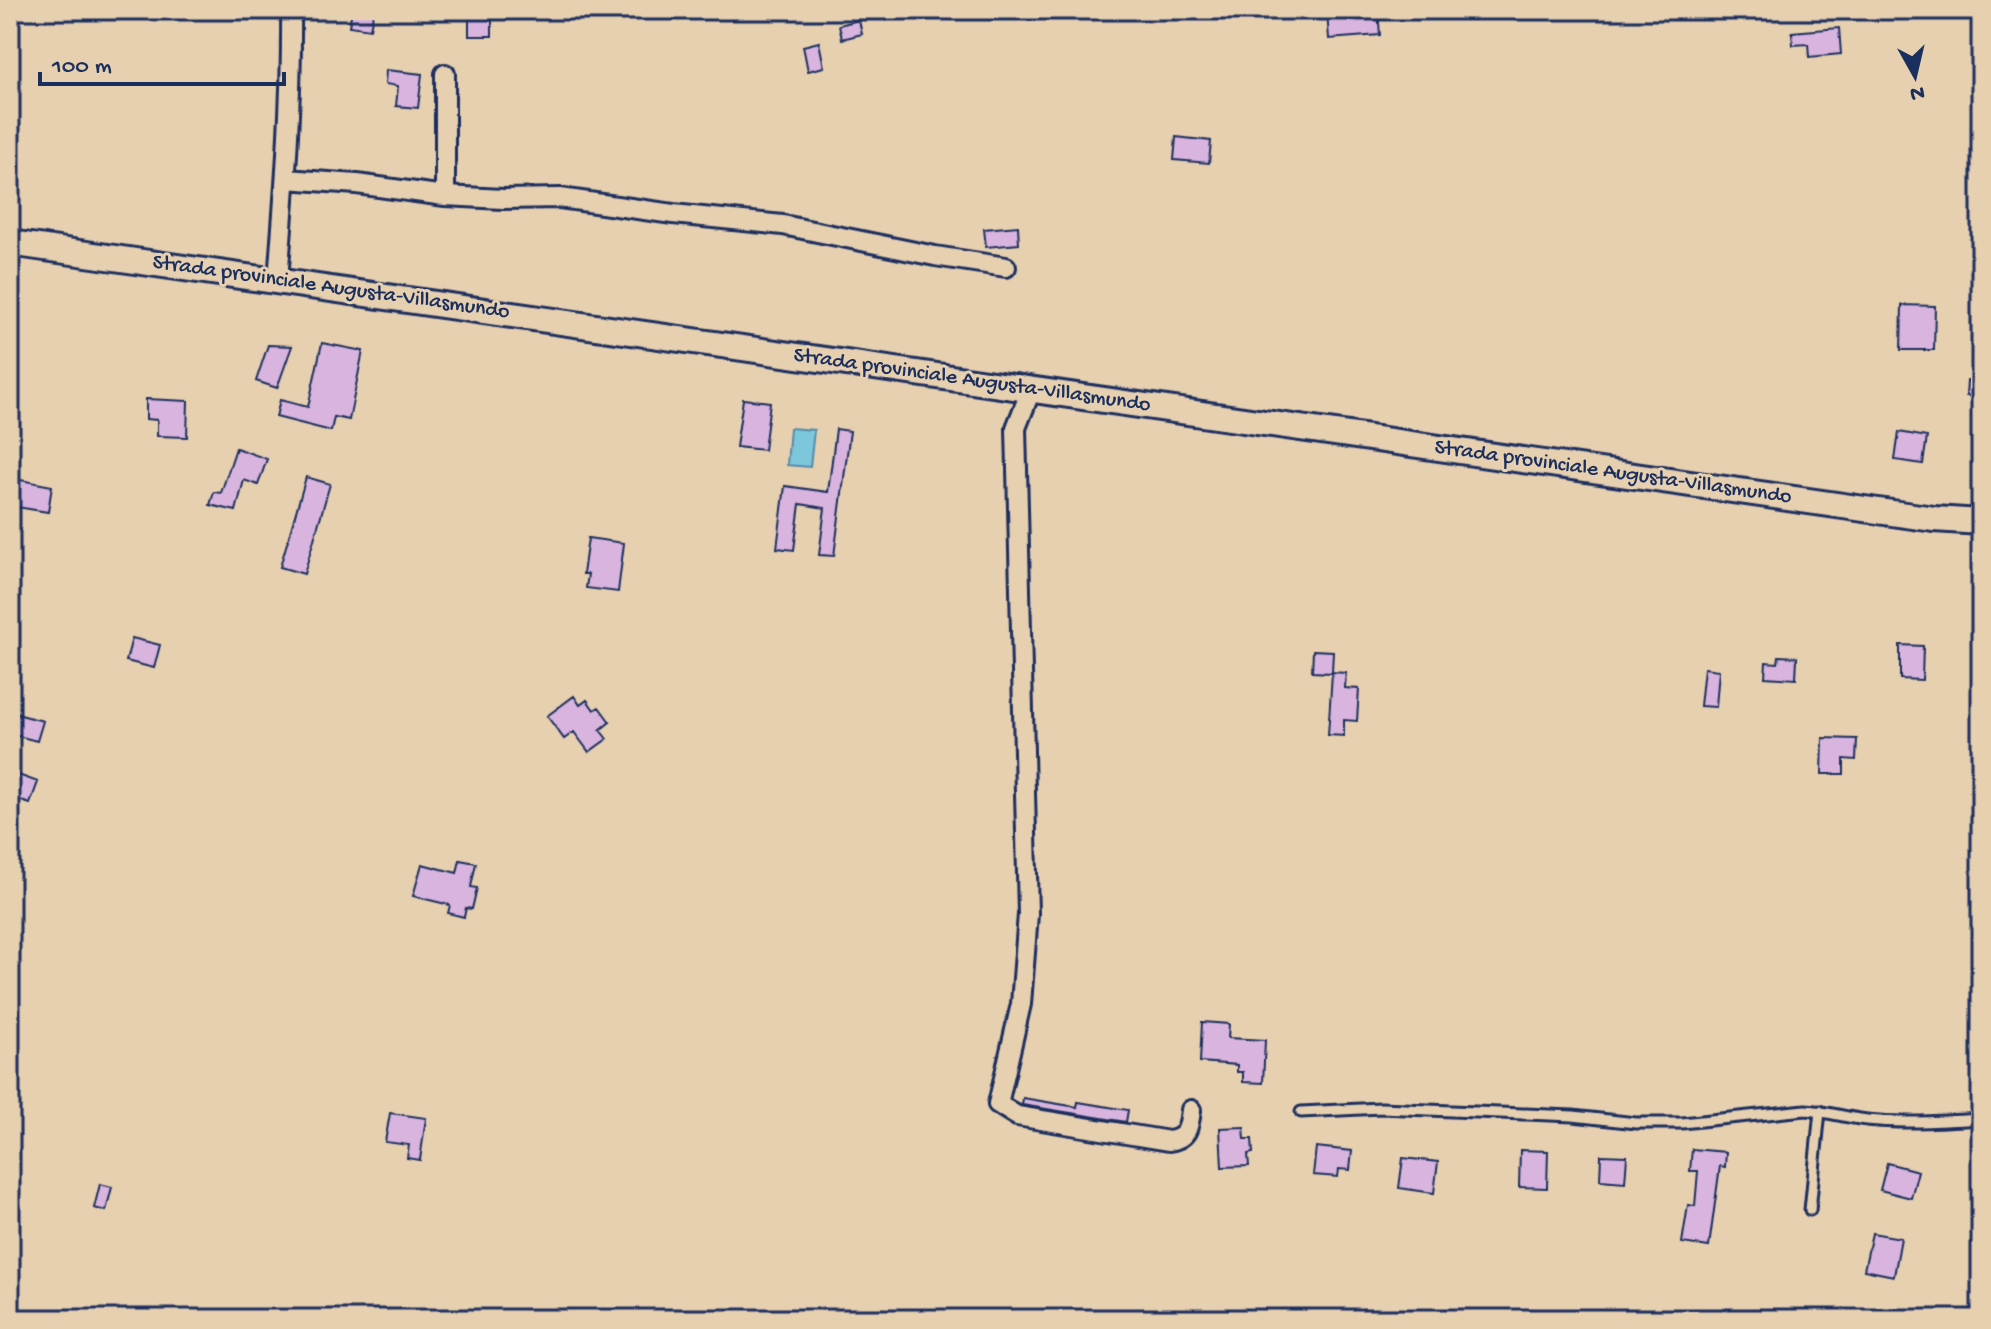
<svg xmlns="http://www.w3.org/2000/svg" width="1991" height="1329" font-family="'Gochi Hand',sans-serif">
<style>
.water{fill:#7bc7db;stroke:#558aa9;stroke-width:2}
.building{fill:#d8b4de;stroke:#1b2f5e;stroke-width:2}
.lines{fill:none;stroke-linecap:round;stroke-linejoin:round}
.service-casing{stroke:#1b2f5e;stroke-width:15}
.minor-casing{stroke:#1b2f5e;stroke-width:24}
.secondary-casing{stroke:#1b2f5e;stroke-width:30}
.service{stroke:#e7d0b0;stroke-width:9}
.minor{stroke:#e7d0b0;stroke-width:18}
.secondary{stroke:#e7d0b0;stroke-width:24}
.labels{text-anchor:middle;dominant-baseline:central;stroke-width:6;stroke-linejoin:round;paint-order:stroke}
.street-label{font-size:22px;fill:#1b2f5e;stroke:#e7d0b0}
</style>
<rect width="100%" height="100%" fill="#e7d0b0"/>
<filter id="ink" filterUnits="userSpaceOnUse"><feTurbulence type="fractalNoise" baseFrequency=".0125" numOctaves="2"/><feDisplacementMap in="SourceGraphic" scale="16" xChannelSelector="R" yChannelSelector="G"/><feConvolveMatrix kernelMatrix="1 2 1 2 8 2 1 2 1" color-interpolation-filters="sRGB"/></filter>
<g filter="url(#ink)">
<path class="water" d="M790,428l24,2 -4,37 -23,-2z"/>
<path class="building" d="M352,10h22l-4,19 -21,-3z
M469,10h23v26h-23z
M1348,10h30l2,25 -51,4 -2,-27z
M859,20l3,14 -20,5 -3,-14z
M1839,28l2,26 -32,3 -1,-13 -15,1 -1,-13z
M819,42l5,25 -16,4 -5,-25z
M386,70l36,4 -4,34 -22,-2 2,-20 -13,-2z
M1176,137l35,4 -2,22 -35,-3z
M1018,226l1,18 -33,3 -2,-18z
M1902,305l33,1 -1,44h-33z
M322,343l41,8 -14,69 -15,-3 -3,14 -55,-14 4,-17 28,7z
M268,345l24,1 -15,42 -21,-7z
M1967,381l14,1v16l-15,-2z
M146,399l42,2 -1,36 -30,-1v-16l-11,-1z
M743,399l27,3 -6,48 -28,-3z
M836,429l14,2 -16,125 -15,-1 6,-47 -25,-4 -6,46 -17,-2 8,-62 43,6z
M1899,432l28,5 -4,27 -28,-4z
M236,448l31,11 -9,26 -14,-5 -8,31 -26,-6 4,-13 7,1z
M306,477l24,7 -26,90 -24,-7z
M10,478l42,8 -4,26 -38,-6z
M588,538l36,5 -6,49 -32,-4 2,-14h-5z
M132,638l28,7 -6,23 -28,-7z
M1900,645l23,1 -1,34 -22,-1z
M1313,650l20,1 -1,21 14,1 -1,15 14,1 -2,32 -13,-1v16l-16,-1 4,-62 -20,-1z
M1779,656l18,1 -1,22 -31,-2 1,-15 12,1z
M1704,668l15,2 -3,37 -16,-1z
M574,696l6,9 7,-5 7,10 5,-3 11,15 -10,8 7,9 -18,13 -15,-20 -10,7 -17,-23z
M13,713l30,8 -6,20 -27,-7z
M1823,738l34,1 -1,21 -12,-1v15h-22z
M10,772l28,10 -8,22 -20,-7z
M460,860l16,3 -5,24 6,1 -5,21 -6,-1 -2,9 -16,-4 2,-8 -37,-9 9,-32 35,9z
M1202,1022l27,2 -1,14 37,2 -2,43 -20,-1v-10h-6v-7l-37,-3z
M1023,1098l54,9 1,-5 50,8 -2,12 -104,-17z
M390,1113l36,5 -6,42 -13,-2 2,-13 -24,-3z
M1244,1127l1,12h7l1,14 -5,1 1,12 -27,1 -2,-39z
M1316,1147l36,4 -2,19 -11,-1 -1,8 -25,-2z
M1692,1149l34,3 -1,15 -5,-1 -11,81 -27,-4 6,-38 7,1 3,-35h-8z
M1520,1150l28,1 -1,37 -28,-1z
M1601,1155l26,1 -2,26 -25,-2z
M1403,1158l35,4 -4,31 -35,-5z
M1887,1163l31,8 -7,27 -31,-8z
M100,1184l12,3 -6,24 -12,-3z
M1872,1233l29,5 -7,38 -30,-6z"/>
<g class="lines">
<g class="service-casing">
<path id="service" d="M1301,1112l80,-4 192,8 63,7h46l123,-13c21,1 41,8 62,10 37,4 77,1 114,-1
M1810,1210l10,-99"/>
</g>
<g class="minor-casing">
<path id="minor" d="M286,179l71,5 88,12 58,3 57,-1 113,16 110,11 152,31 71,11
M445,196v-122
M278,280c7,-90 14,-180 13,-270
M1031,390l-15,38 12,486 -7,90 -23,100 19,12 152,25c19,-3 20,-14 22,-31"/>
</g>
<g class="secondary-casing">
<path id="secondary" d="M10,243l1924,276 47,3"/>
</g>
<use href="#service" class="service"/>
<use href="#minor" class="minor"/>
<use href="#secondary" class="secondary"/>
</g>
</g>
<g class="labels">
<g class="street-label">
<text transform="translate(331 288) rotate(8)">Strada provinciale Augusta-Villasmundo</text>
<text transform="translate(972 381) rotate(8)">Strada provinciale Augusta-Villasmundo</text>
<text transform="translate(1613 473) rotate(8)">Strada provinciale Augusta-Villasmundo</text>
</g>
</g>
<rect width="1991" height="1329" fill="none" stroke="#e7d0b0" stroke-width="40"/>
<rect x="20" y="20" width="1951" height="1289" fill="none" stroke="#1b2f5e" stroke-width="3" filter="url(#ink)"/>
<g transform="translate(1915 76) rotate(172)" stroke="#e7d0b0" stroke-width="6" paint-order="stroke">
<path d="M0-6L14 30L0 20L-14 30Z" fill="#1b2f5e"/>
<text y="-12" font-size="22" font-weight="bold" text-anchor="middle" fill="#1b2f5e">N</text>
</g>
<path d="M40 72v12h244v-12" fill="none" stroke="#1b2f5e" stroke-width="4"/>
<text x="52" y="72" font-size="24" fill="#1b2f5e" stroke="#e7d0b0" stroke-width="6" paint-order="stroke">100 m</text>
</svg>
